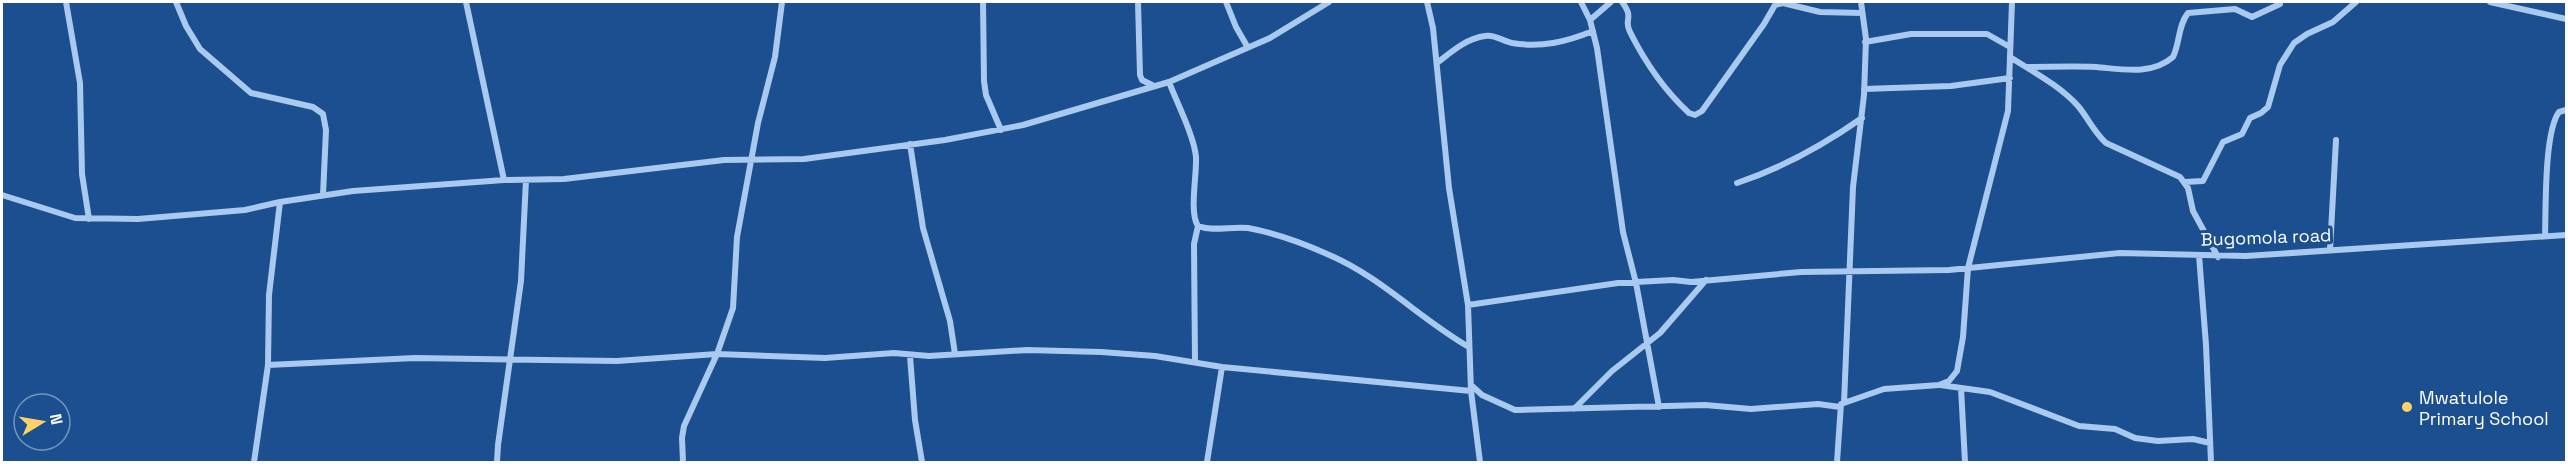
<svg xmlns="http://www.w3.org/2000/svg" width="2568" height="464" font-family="'Space Grotesk',sans-serif">
<style>
.lines{fill:none;stroke-linecap:round;stroke-linejoin:round}
.minor{stroke:#a9c9ee;stroke-width:6}
.poi-dot{fill:#ffd166;stroke:#1b4f8f;stroke-width:2}
.labels{text-anchor:middle;dominant-baseline:central;stroke-width:6;stroke-linejoin:round;paint-order:stroke}
.street-label{font-size:18px;fill:#fff;stroke:#1b4f8f}
.poi-label{font-size:18px;fill:#fff;stroke:#1b4f8f;text-anchor:start}
</style>
<rect width="100%" height="100%" fill="#1b4f8f"/>
<g class="lines">
<path class="minor" d="M66,2l14,81 2,91 7,45
M176,2l10,24 14,23 51,44 62,14 10,7 3,16 -3,65
M466,2l38,178
M983,2l1,79 2,14 15,35
M1138,2l2,73 2,5 12,6
M1226,2l10,25 11,19
M1427,2l6,26 16,160 19,117 3,86 9,71
M1581,2l9,18 7,28 26,184 13,51 23,124
M1622,2c13,17 1,17 8,30 15,30 34,58 59,81l6,2 7,-4 62,-87 11,-19 8,-2 37,9 42,1
M2490,2l76,17
M1590,20l21,-18
M1865,42l46,-8h76l23,13
M2010,57c23,15 49,28 68,49 10,12 16,26 28,37l74,34 8,11 5,23 25,46
M1437,63c14,-11 30,-25 48,-27 10,-2 17,5 27,7 29,5 54,-1 81,-12
M2026,67c23,0 47,-1 70,0 25,2 55,9 77,-10 7,-14 5,-32 15,-44l47,-4 17,8 28,-13
M1169,82c8,21 25,54 27,75 1,17 -7,56 2,69 15,6 34,0 50,2 27,5 55,15 79,26 53,22 93,65 142,93
M1864,89l87,-3 59,-8
M910,144l13,84 27,93 5,33
M2185,182l18,-1 20,-39 19,-8 8,-16 11,-5 7,-6 12,-42 14,-22 13,-9 26,-12 23,-20
M1737,183c45,-15 85,-37 125,-65
M2,195l73,23 63,1 107,-9 35,-8 73,-11 151,-11 60,-1 160,-19 80,-1 141,-19 78,-15 146,-43 101,-44 59,-36
M2545,236c1,-26 -1,-104 14,-124l7,-2
M2330,250l6,-110
M2199,255l7,90 5,117
M1468,305l150,-22 55,-3 18,2 110,-10 148,-2 171,-17 126,3 320,-21
M910,356l5,64 7,42
M1195,362l-1,-118 4,-18
M268,365l147,-7 202,3 100,-7 108,4 69,-5 35,3 98,-6 74,2 54,4 67,11 249,24
M1471,385l11,10 33,15 190,-5 46,4 67,-5 22,3
M1940,385l50,7 89,34 36,3 20,9 23,3 35,-2 17,4
M1961,388l4,74
M1844,403l9,-216 11,-92 2,-56 -5,-37
M1574,409l38,-38 48,-38 46,-53
M254,462l14,-97 1,-70 11,-93
M497,462l1,-17 23,-164 5,-101
M683,462l-1,-24 2,-12 33,-72 16,-46 4,-71 21,-114 17,-66 7,-55
M1207,462l15,-95
M1837,462l4,-58 43,-15 55,-4 10,-4 8,-10 6,-34 5,-69 40,-157 4,-109"/>
</g>
<circle class="poi-dot" cx="2407" cy="407" r="6"/>
<g class="labels">
<g class="street-label">
<text transform="translate(2266 237) rotate(-2)">Bugomola road</text>
</g>
<g class="poi-label">
<text x="2419" y="397">Mwatulole<tspan x="2419" dy="21">Primary School</tspan></text>
</g>
</g>
<rect width="2568" height="464" fill="none" stroke="#ffffff" stroke-width="6"/>
<g transform="translate(42 422) rotate(79)"><circle r="28" fill="#1b4f8f" stroke="#7695bc" stroke-width="1.5"/>
<path d="M0-4.5L10 22L0 15L-10 22Z" fill="#ffd166"/>
<text y="-9" font-size="16" font-weight="bold" text-anchor="middle" fill="#ffffff">N</text>
</g>
</svg>
